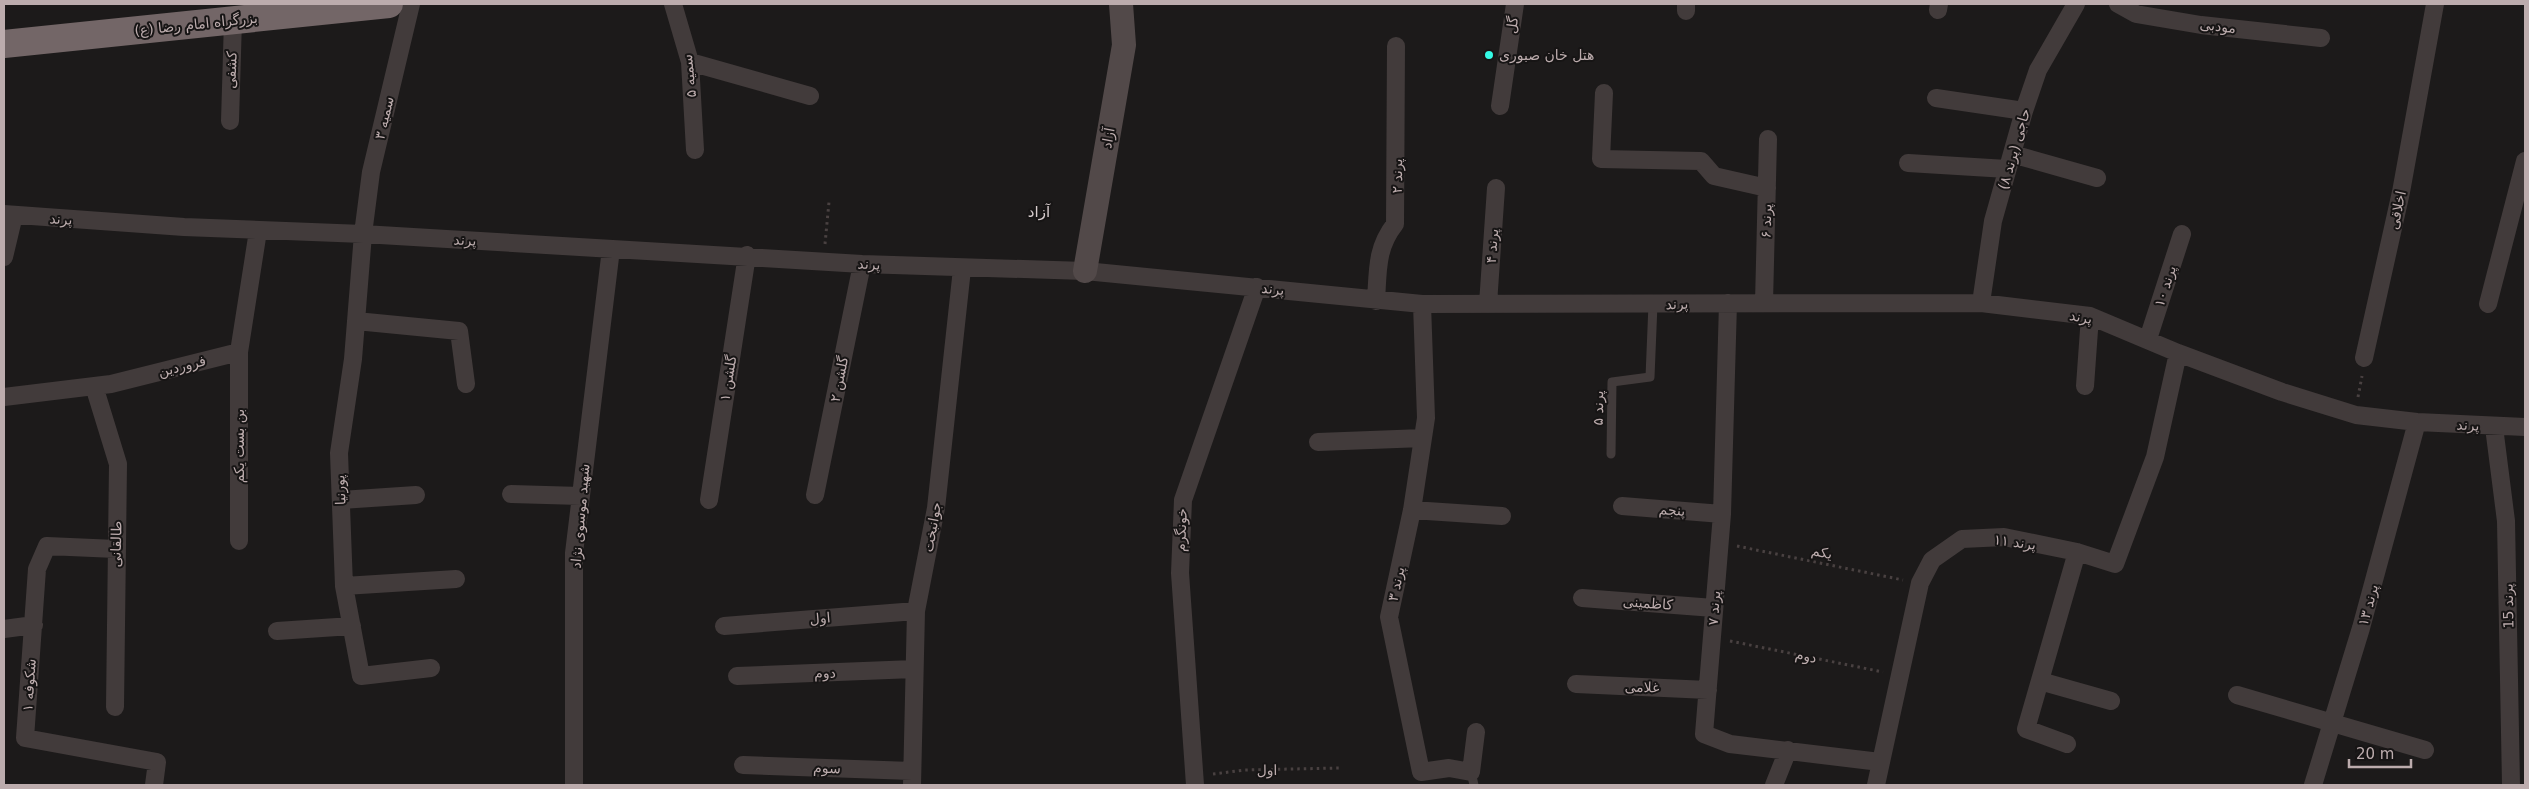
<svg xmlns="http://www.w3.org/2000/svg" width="2529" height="789" font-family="'DejaVu Sans','Noto Naskh Arabic',sans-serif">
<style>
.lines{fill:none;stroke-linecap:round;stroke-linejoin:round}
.path{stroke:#494141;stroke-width:3;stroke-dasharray:2.5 4;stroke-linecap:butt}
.lane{stroke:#423b3b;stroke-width:9}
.street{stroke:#423b3b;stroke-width:18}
.secondary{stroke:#524949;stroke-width:24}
.highway{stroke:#736667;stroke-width:28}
.poi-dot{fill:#34fae5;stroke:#171515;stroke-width:2}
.labels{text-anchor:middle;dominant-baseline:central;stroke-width:4;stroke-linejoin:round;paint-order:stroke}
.street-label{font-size:14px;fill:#bcacad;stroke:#171515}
.poi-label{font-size:14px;fill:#bcacad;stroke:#171515;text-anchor:start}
.neighbourhood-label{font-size:15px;fill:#d8cdce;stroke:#171515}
</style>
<rect width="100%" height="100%" fill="#1c1a1a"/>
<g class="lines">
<path class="path" d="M825,244l4,-42
M2358,397l4,-21
M1737,546l166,34
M1730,641l153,31
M1213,774l32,-4 95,-2"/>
<path class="lane" d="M1611,454l1,-72 38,-5 3,-73
M1471,772l3,13"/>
<path class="street" d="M411,4l-40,168 -8,62 -10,125 -14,94 5,133 17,90 70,-8
M673,4l17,58 5,88
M2118,4l18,10 65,11 120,13
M1938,10l1,-6
M1686,11v-7
M690,62l120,34
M1604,93l-3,66 100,2 13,15 53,12
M1936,98l88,13
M1500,106l15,-102
M230,121l3,-101
M2012,154l85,24
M1908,163l99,6
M4,214l180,13 179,7 499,30 223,7 337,33 559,-1 109,13 88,37 104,39 74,23 61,7 108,5
M4,257l10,-42
M1376,301c2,-30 0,-53 19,-77l1,-178
M1728,303l-6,211 -18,220 26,10 150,18
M1764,303l4,-164
M1981,303l12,-82 31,-110 14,-41 38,-66
M1422,304l4,114 -14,92 -23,107 32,155 28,-4 22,4 5,-40
M1488,304l8,-116
M2488,304l37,-143
M356,321l103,10 7,53
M2148,339l34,-105
M239,352v189
M2364,358l37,-166 34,-188
M94,386l24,78 -3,243
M2085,386l5,-70
M4,397l107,-13 128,-32 19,-121
M2494,427l12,94 5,264
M1318,442l105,-4
M511,494l70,2
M815,495l47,-231
M341,500l75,-5
M709,500l38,-245
M1622,506l100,8
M1412,510l90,6
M116,549l-69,-3 -10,23 -12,169 132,24 -3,23
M344,586l112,-7
M1582,598l132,10
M724,626l192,-15
M4,629l30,-4
M277,631l75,-5
M737,676l177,-7
M2040,681l71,20
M1576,684l132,6
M2237,695l188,55
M2067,744l-41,-15 51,-177
M743,765l169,6
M574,785v-232l37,-304
M912,785l4,-174 20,-103 26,-239
M1195,785l-15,-212 3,-73 74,-213
M1774,785l14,-35
M1876,785l44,-202 12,-23 30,-21 42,-2 73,15 38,12 40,-107 23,-104
M2313,785l48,-157 56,-206"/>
<path class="secondary" d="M1085,271l39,-226 -3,-41"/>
<path class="highway" d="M4,44l385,-40"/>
</g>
<circle class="poi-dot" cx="1489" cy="55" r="5"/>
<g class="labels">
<g class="street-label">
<text transform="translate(196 24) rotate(-6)">بزرگراه امام رضا (ع)</text>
<text transform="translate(1512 25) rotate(-82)">گل</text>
<text transform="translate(2218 26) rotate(7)">مودبی</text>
<text transform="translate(231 70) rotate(-88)">کشفی</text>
<text transform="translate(689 76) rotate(-96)">سمیه ۵</text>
<text transform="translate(384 118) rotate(-77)">سمیه ۳</text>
<text transform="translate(1108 138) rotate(-80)">آزاد</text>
<text transform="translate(2014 149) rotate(-74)">حاجی (پرند ۸)</text>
<text transform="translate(1397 176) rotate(-89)">پرند ۲</text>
<text transform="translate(2397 210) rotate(-78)">اخلاقی</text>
<text transform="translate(61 219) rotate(4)">پرند</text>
<text transform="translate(1766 221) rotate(-88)">پرند ۶</text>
<text transform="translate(465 240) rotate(3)">پرند</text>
<text transform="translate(1492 246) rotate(-86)">پرند ۴</text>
<text transform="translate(869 264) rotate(3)">پرند</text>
<text transform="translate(2165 286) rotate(-72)">پرند ۱۰</text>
<text transform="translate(1273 289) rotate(6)">پرند</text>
<text transform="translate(1677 304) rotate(-1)">پرند</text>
<text transform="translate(2081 317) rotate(11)">پرند</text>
<text transform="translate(182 366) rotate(-14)">فروردین</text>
<text transform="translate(728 378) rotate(-81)">گلشن ۱</text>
<text transform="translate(839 379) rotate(-79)">گلشن ۲</text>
<text transform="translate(1598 408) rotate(-89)">پرند ۵</text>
<text transform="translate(2468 425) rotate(3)">پرند</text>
<text transform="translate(239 446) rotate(-90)">بن بست یکم</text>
<text transform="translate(340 490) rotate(-92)">پورنیا</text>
<text transform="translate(1672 510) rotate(4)">پنجم</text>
<text transform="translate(580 516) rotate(-85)">شهید موسوی نژاد</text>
<text transform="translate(932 527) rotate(-80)">جوانبخت</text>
<text transform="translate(1181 530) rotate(-88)">خونگرم</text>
<text transform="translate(2015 542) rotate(8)">پرند ۱۱</text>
<text transform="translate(116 544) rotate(-89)">طالقانی</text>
<text transform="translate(1822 552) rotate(12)">یکم</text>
<text transform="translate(1396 584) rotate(-78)">پرند ۳</text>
<text transform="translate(1648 603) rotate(4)">کاظمینی</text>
<text transform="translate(2368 605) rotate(-75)">پرند ۱۳</text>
<text transform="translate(2508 606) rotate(-91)">پرند 15</text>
<text transform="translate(1714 608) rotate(-86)">پرند ۷</text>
<text transform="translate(820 618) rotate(-5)">اول</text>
<text transform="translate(1806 656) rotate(11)">دوم</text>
<text transform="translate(825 673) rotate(-2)">دوم</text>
<text transform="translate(29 685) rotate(-86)">شکوفه ۱</text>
<text transform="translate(1642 687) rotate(2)">غلامی</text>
<text transform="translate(827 768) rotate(2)">سوم</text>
<text transform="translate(1267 770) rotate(-1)">اول</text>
</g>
<g class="poi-label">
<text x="1499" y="55">هتل خان صبوری</text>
</g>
<g class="neighbourhood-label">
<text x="1039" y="212">آزاد</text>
</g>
</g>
<rect width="2529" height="789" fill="none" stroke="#bcacad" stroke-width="10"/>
<path d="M2349 759v8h62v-8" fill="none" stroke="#bcacad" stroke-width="2.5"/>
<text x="2356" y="759" font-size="15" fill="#bcacad" stroke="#171515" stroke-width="4" paint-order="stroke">20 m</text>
</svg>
